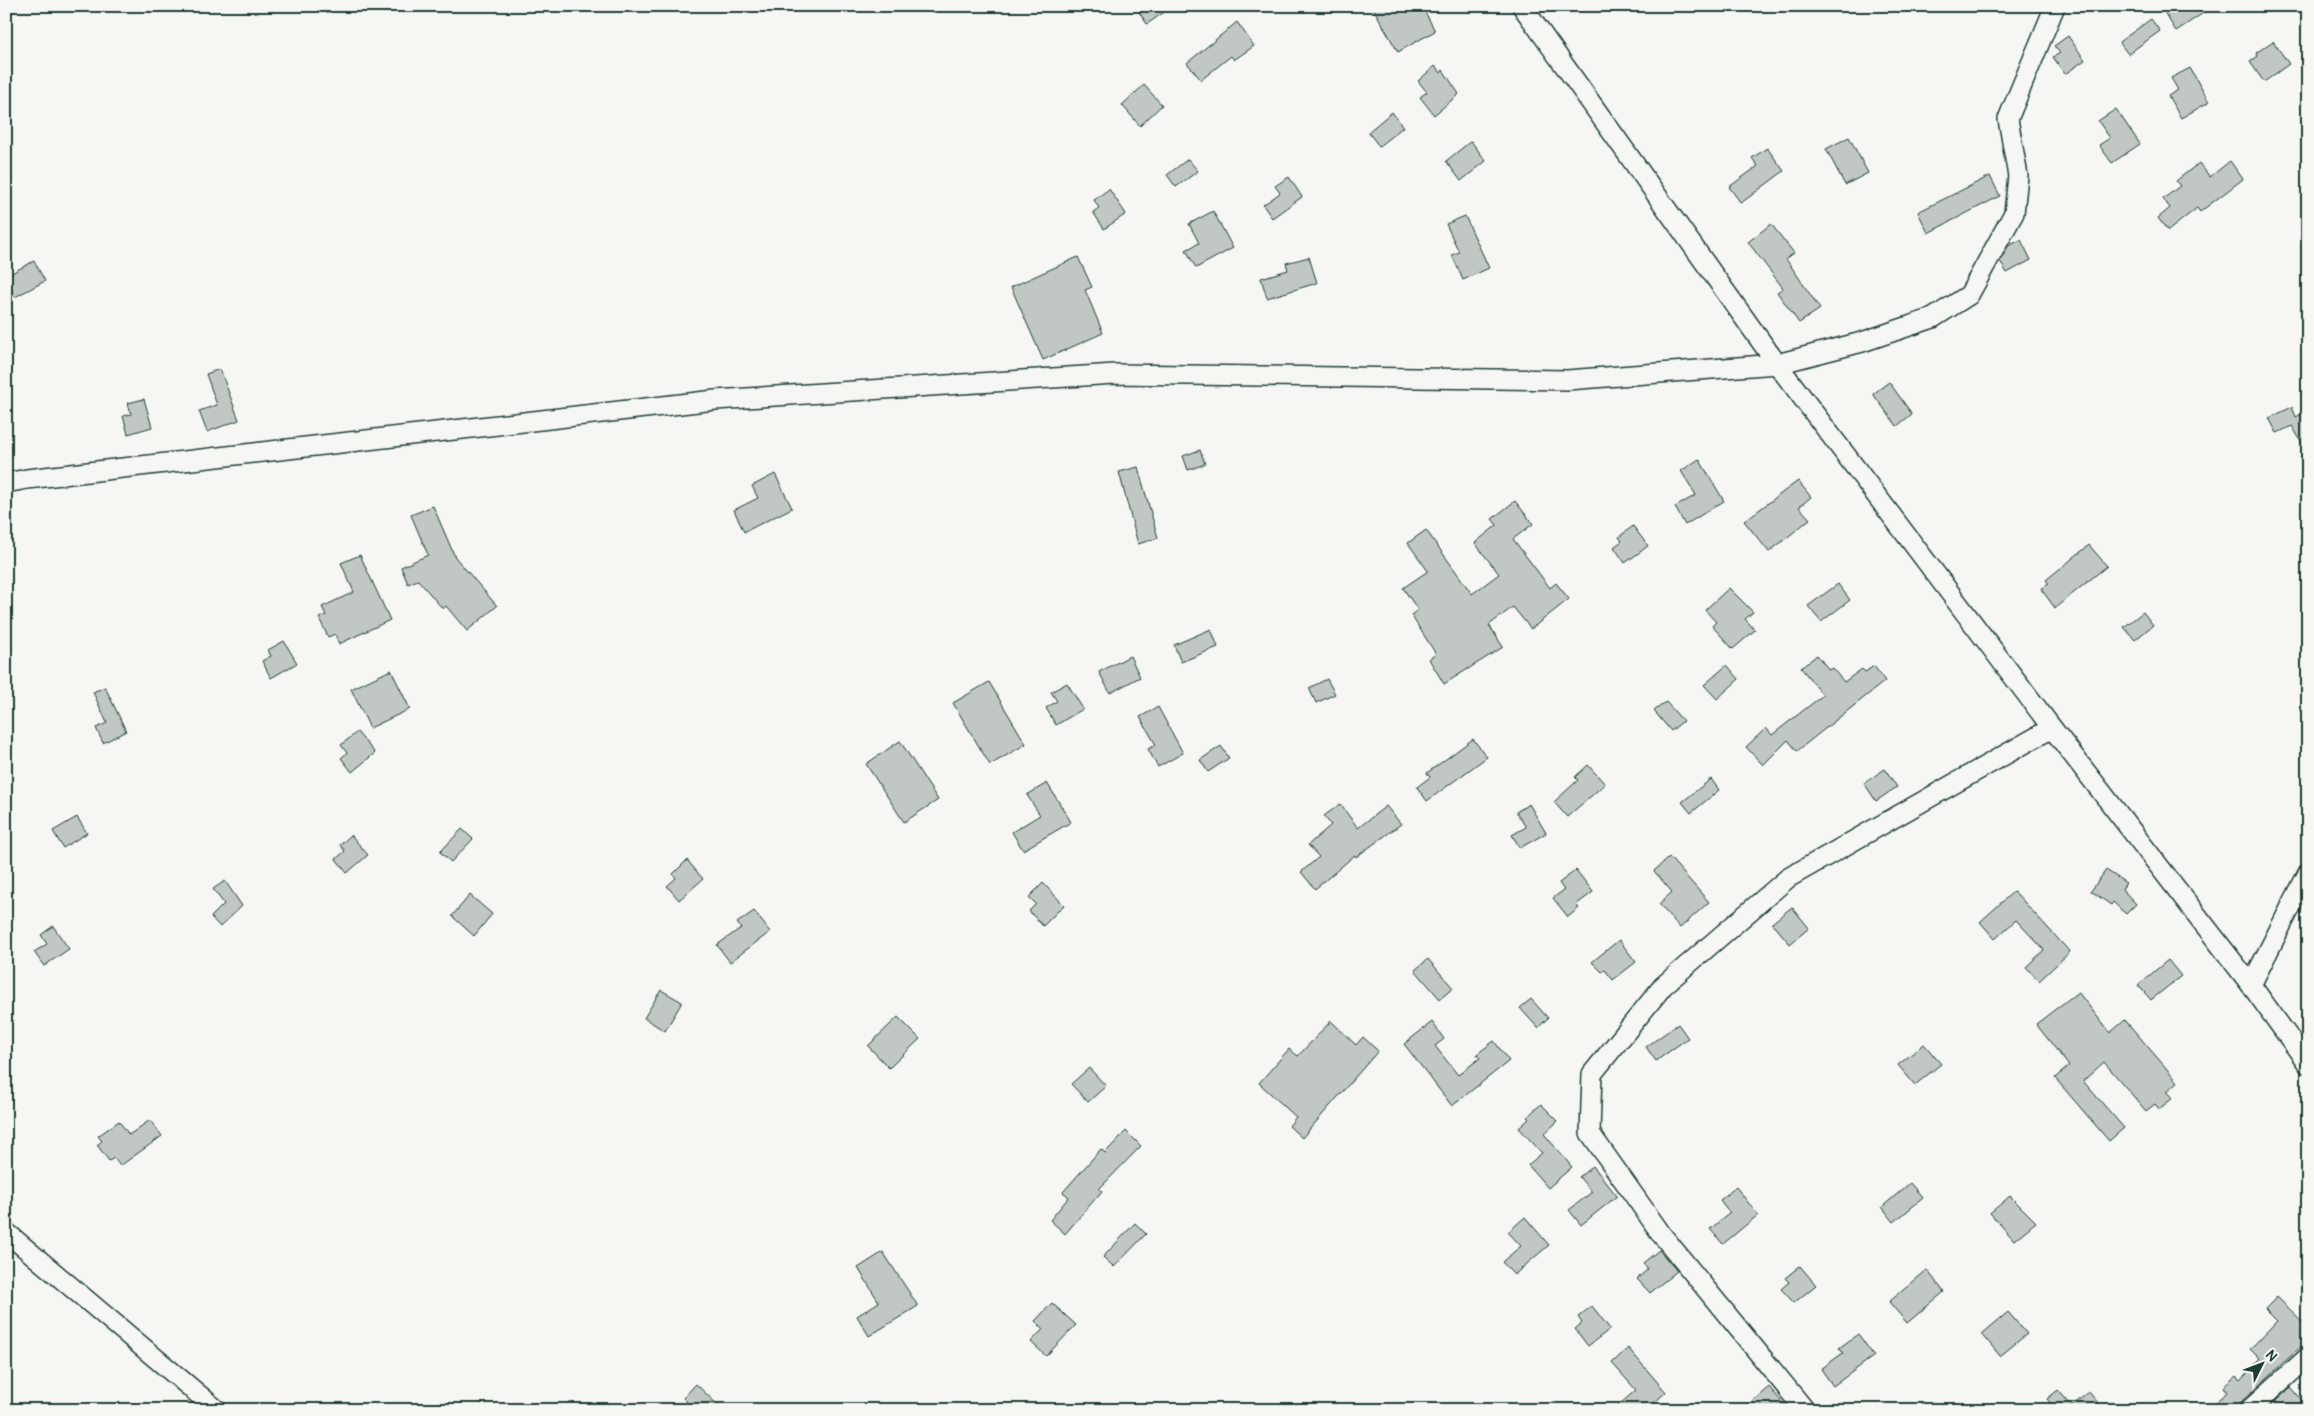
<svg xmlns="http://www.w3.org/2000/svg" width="2314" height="1416" font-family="Pangolin,sans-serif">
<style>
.building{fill:#c1c8c3;stroke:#1f3d34}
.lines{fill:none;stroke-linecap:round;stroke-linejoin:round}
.minor-casing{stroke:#1f3d34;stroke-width:22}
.minor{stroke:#f6f6f2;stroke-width:19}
</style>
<rect width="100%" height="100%" fill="#f6f6f2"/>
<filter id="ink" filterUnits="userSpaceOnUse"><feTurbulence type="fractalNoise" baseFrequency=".02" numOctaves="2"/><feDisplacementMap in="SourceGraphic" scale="10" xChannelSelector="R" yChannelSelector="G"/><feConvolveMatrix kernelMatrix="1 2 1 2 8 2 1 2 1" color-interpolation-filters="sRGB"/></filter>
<g filter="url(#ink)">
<path class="building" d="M1135,6h38l-26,18z
M1372,6h50l13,25 -37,21z
M2174,6h40l-38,25 -12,-19z
M2151,19l9,12 -32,23 -9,-12z
M1237,22l17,24 -20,14 -3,-4 -30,24 -14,-17z
M2068,36l17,24 -20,14 -12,-17 7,-4 -6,-7z
M2273,41l16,23 -25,18 -14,-20 8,-6 -2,-3z
M1435,66l6,7 2,-3 16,24 -25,21 -14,-18 7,-5 -9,-11z
M2190,68l19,34 -28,16 -13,-22 10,-6 -7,-12z
M1144,85l18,20 -22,21 -18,-21z
M2116,109l24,35 -28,19 -13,-18 11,-7 -12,-17z
M1392,112l11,15 -24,19 -11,-14z
M1849,137l19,36 -23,12 -19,-36z
M1471,141l15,20 -25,20 -15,-20z
M1767,148l17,23 -43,32 -12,-16 29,-21 -6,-8z
M1188,159l10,12 -22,16 -9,-12z
M2230,161l13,18 -43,33 -3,-4 -29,23 -10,-13 12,-10 -7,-9 17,-13 -4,-5 23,-18 11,14z
M1990,176l10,20 -72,37 -10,-21z
M1289,177l13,20 -30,21 -9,-13 17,-12 -5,-7z
M1109,189l17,25 -22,15 -11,-17 6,-4 -5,-8z
M1213,211l20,37 -37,20 -10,-18 13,-7 -10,-19z
M1465,216l24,52 -26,12 -11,-25 7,-3 -13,-28z
M1771,224l23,29 -8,6 34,50 -21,14 -22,-31 6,-4 -35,-46z
M2021,240l10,20 -24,13 -7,-12 8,-15z
M1078,257l14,30 -7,3 18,43 -60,27 -32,-73z
M1309,257l8,26 -50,15 -6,-20 27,-8 -2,-7z
M34,261l11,20 -30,16 -9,-16v-5z
M220,369l19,51 -32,12 -8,-21 18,-6 -11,-31z
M1889,382l23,32 -15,12 -24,-32z
M144,399l8,28 -24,7 -5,-18 8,-2 -3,-11z
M2292,407l4,10 12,-7v43l-16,-27 -15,7 -8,-15z
M1200,450l5,14 -17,6 -5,-14z
M1699,459l25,42 -39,24 -10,-18 21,-12 -15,-24z
M1138,467l20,71 -20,6 -19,-72z
M775,474l17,34 -48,24 -10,-22 24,-12 -6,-12z
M1798,481l13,16 -12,10 11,12 -41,33 -25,-31z
M1515,501l18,23 -20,15 37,49 6,-5 13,16 -38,30 -18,-22 -24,18 14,22 -59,37 -15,-25 7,-5 -25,-39 7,-5 -15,-22 25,-17 -20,-28 18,-13 46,64 27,-20 -24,-31 22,-18 -5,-6z
M433,506l22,51 42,49 -30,25 -21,-25 -3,3 -25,-29 -10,4 -7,-17 27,-12 -17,-40z
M1633,526l15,20 -23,17 -11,-16 8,-6 -3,-4z
M2089,545l18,21 -52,42 -14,-19 8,-5 -3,-4z
M360,555l30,65 -51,24 -4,-10 -7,3 -9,-19 7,-3 -4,-8 32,-15 -13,-29z
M1838,584l12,16 -29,22 -13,-16z
M1729,588l24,24 -8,7 10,11 -22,19 -21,-23 4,-4 -11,-12z
M2143,612l10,13 -18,15 -11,-13z
M1211,629l7,18 -37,15 -7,-17z
M284,641l13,22 -26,15 -9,-17 9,-5 -3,-6z
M1817,655l12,15 3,-2 12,14 18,-13 3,3 9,-6 11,15 -88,70 -9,-11 -25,25 -17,-18 20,-19 6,7 51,-40 -22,-27z
M1130,656l10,21 -30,16 -11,-21z
M1727,665l12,14 -22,20 -13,-14z
M391,670l19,39 -40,19 -19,-39z
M1327,679l8,15 -19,9 -7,-15z
M989,682l37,62 -36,21 -37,-62z
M1067,683l16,26 -27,16 -10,-17 11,-7 -6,-9z
M105,687l21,44 -23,12 -7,-15 11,-5 -14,-31z
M1666,702l17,19 -12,10 -17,-20z
M1158,707l25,46 -25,14 -10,-18 8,-4 -16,-28z
M357,732l18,21 -23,19 -11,-14 6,-5 -6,-8z
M1473,739l14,18 -60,44 -10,-14 13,-10 -3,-4z
M900,741l38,59 -34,22 -38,-58z
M1221,746l8,12 -21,14 -8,-12z
M1588,765l17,19 -38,33 -13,-15 24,-22 -3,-3z
M1885,769l12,18 -21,14 -12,-18z
M1711,779l8,11 -28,23 -9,-11z
M1047,783l24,39 -48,28 -11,-18 28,-17 -13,-20z
M1340,804l18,24 28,-22 15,18 -45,33 -1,-2 -40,34 -14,-17 18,-15 -11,-12 23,-20 -7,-9z
M1529,804l17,29 -26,15 -8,-13 14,-8 -10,-15z
M77,817l10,16 -24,15 -10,-17z
M462,829l11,10 -22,23 -11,-10z
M351,835l17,20 -21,18 -11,-14 9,-8 -5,-6z
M1669,857l40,45 -29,26 -21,-24 13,-12 -18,-21z
M687,860l16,19 -24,21 -12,-14 9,-8 -3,-4z
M1576,870l17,22 -17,13 3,3 -11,9 -15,-19 11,-8 -5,-7z
M2106,870l20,13 -4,6 14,15 -10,10 -13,-12 -2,3 -20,-14z
M225,881l17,25 -22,21 -9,-10 13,-13 -11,-15z
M1043,883l21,22 -21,21 -14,-15 7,-7 -7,-7z
M2014,891l56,61 -31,29 -13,-14 18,-17 -28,-30 -21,19 -15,-17z
M470,895l22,19 -18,22 -22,-20z
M1792,907l17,21 -19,16 -18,-21z
M754,911l16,21 -40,30 -13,-17 24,-17 -4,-5z
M53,926l16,23 -25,17 -10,-14 13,-8 -6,-9z
M1619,940l17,22 -23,18 -8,-10 -3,2 -10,-10z
M1428,959l25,29 -13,11 -25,-29z
M2168,960l13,16 -30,24 -13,-15z
M661,990l21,12 -17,29 -21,-13z
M2078,992l32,41 15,-13 53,62 -11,9 6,7 -14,11 -4,-5 -9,7 -42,-49 -21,19 41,47 -15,13 -54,-63 14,-12 -33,-42z
M1531,999l17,19 -10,10 -18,-20z
M898,1017l22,22 -31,29 -21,-22z
M1331,1021l25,24 7,-8 15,14 -76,87 -13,-12 7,-9 -37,-34 30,-34 9,7z
M1432,1022l12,17 -9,7 23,29 22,-17 -3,-4 17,-13 15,20 -57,45 -48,-62z
M1678,1024l10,14 -32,23 -10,-14z
M1924,1044l17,20 -26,21 -17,-20z
M1089,1068l17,18 -18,16 -17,-18z
M1541,1104l17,17 -14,13 28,33 -24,21 -20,-23 14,-12 -23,-25 10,-9 -2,-2z
M150,1120l12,16 -42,30 -6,-8 -5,3 -12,-16 5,-4 -4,-5 21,-15 10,14z
M1126,1131l15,15 -42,43 3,2 -37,43 -15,-14 19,-23 -6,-5 38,-43 4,4z
M1593,1166l24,30 -36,29 -12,-15 23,-18 -13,-15z
M1910,1183l13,15 -29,24 -12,-15z
M1736,1187l22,28 -35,29 -13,-15 20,-16 -10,-13z
M2010,1196l26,26 -22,18 -24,-27z
M1525,1217l24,28 -35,30 -12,-13 19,-16 -13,-14z
M1135,1223l11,11 -32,33 -11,-10z
M1659,1250l18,21 -27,22 -13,-14 11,-10 -5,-6z
M883,1252l35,54 -49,30 -12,-20 22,-14 -21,-34z
M1800,1266l16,19 -22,18 -13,-14 8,-7 -4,-4z
M1927,1270l17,22 -37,31 -18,-21z
M2277,1297l31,30v13l-67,62 -3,8h-32l21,-18 -4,-5 13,-11 4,4 20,-21 -10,-10 27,-28 -12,-12z
M1052,1303l24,22 -30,31 -15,-14 12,-13 -8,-8z
M1592,1306l18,23 -22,17 -13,-17 7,-6 -4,-6z
M2008,1312l19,22 -27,22 -18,-22z
M1858,1334l16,22 -41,30 -12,-17 22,-16 -4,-5z
M1628,1348l38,44 -20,18h-33l23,-20 -24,-27z
M696,1384l27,26h-28l-12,-12z
M1769,1387l20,23h-47z
M2291,1387l17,20v3h-42z
M2058,1390l14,16 17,-14 15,18h-48l-9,-11z"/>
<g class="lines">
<g class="minor-casing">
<path id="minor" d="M1522,6l255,358 275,364 199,257 57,79
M6,483l21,-4 688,-79 400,-26 452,6 210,-16 85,-22 71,-24 36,-23 45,-82 4,-37 -10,-57 47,-113
M2251,985l57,-112
M6,1232l211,178
M1805,1410l-143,-175 -72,-102 2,-59 71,-88 125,-108 264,-150
M2249,1410l59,-53"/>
</g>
<use href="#minor" class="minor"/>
</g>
</g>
<rect width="2314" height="1416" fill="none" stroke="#f6f6f2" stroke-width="25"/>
<rect x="12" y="12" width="2289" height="1391" fill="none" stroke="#1f3d34" stroke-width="2" filter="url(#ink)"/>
<g transform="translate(2262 1364) rotate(48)" stroke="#f6f6f2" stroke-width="4" paint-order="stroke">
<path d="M0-4L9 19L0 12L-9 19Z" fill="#1f3d34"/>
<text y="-8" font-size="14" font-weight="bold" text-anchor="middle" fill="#1f3d34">N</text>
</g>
</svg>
